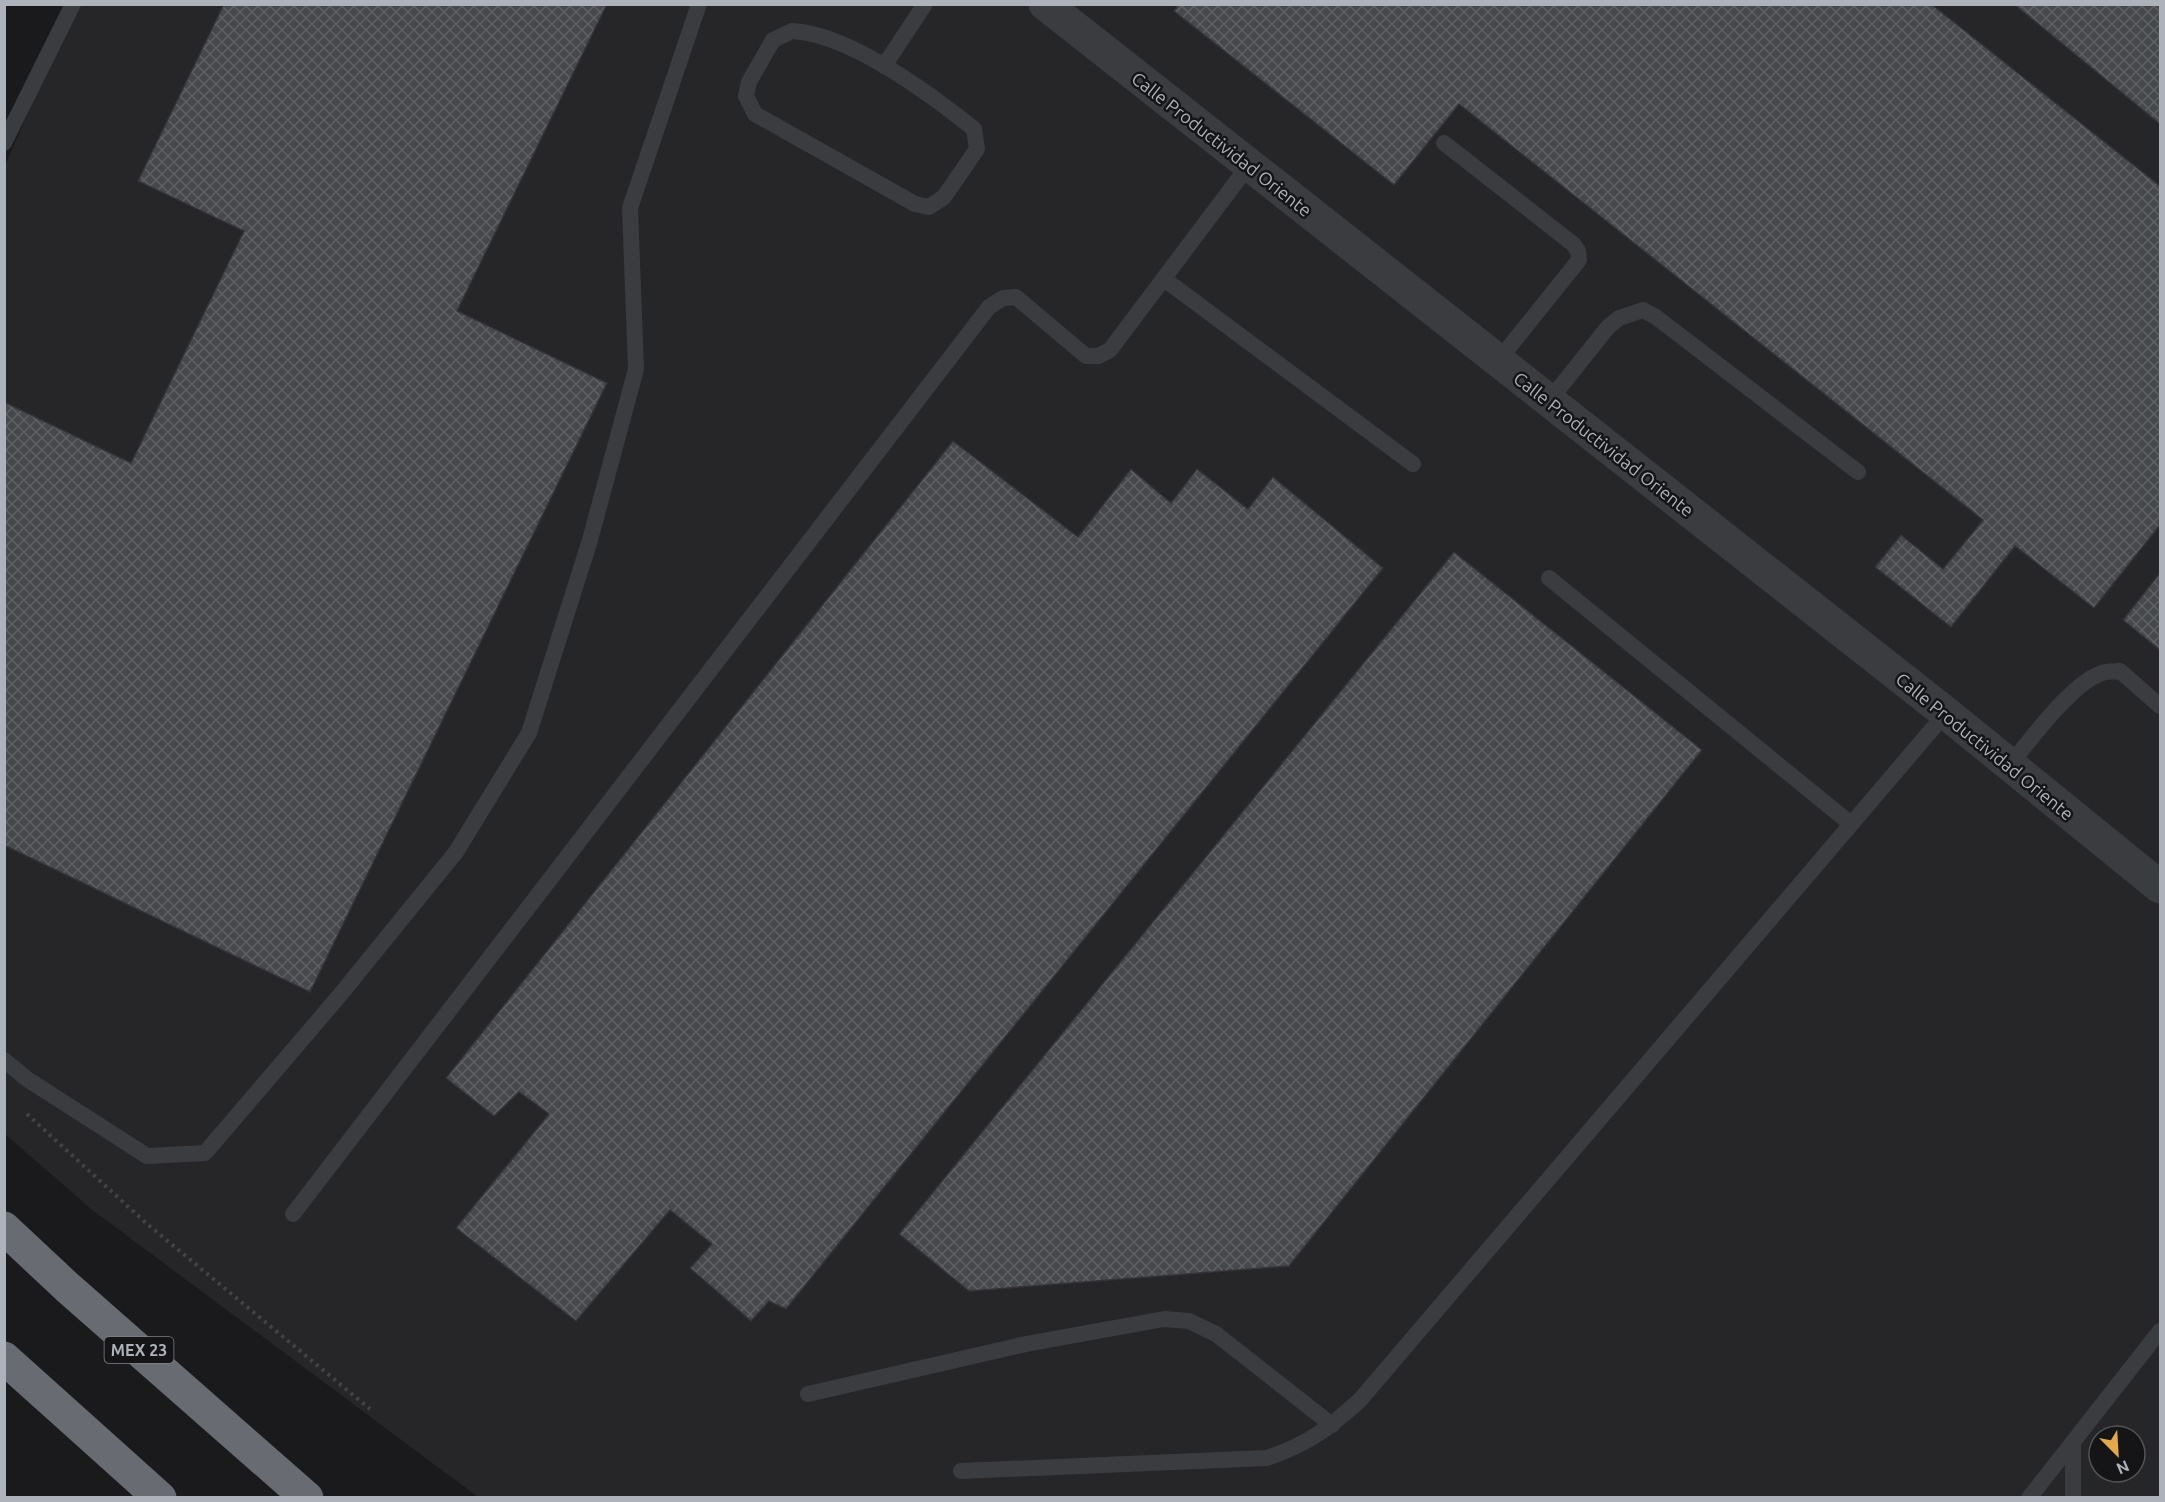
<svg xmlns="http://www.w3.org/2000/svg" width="2165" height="1502" font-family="Ubuntu,sans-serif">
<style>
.built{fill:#262629;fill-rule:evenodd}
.building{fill:url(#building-cross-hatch);stroke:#343438;stroke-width:1.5}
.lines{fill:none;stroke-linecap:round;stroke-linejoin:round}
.path{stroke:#414347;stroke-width:4;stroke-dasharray:3 4.5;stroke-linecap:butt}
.lane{stroke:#3b3c40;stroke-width:16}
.street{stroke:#3b3c40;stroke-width:33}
.highway{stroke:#686b71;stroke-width:33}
.labels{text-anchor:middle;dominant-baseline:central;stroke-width:5;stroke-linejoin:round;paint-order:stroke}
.shield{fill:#151517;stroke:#808389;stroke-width:1.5}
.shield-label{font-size:16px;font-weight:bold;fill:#aeb2ba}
.street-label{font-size:18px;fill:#aeb2ba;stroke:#151517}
</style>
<defs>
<pattern id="building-cross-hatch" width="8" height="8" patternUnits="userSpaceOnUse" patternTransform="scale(1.5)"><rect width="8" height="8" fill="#47484c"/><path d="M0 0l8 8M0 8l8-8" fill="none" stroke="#5f6064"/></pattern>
</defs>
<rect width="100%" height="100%" fill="#1a1a1c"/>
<path class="built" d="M76,5h2084v1492h-1682l-387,-288 -86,-75v-969zM2099,1436h36v36h-36z"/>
<path class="building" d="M224,4h383l-150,307 150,72 -297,609 -306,-147v-443l127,61 113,-232 -106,-50z
M1179,4h752l229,182v339l-66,83 -79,-62 -64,81 -76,-60 26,-32 42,34 40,-49 -524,-416 -65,81 -220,-174z
M2014,4h146v120z
M953,441l125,96 53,-68 40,34 26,-34 51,40 25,-32 110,91 -597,741 -17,-8 -18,20 -61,-53 22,-24 -42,-34 -94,111 -120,-93 93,-114 -30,-22 -25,24 -48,-38z
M1454,552l248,198 -413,516 -320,25 -70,-57z
M2160,573v77l-37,-30z"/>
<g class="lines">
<path class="path" d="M27,1114l119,109 224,186"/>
<path class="lane" d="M792,31c58,3 137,62 182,98l3,20 -33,48 -15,10 -14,-3 -160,-90 -9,-18 3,-14 24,-42z
M884,66l41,-62
M4,143l69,-139
M1444,143l129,101 5,7 1,9 -81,101
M1164,279l249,185
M1549,401l59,-74 11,-9 24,-8 13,7 202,155
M1549,578l302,246
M2010,765c19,-24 63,-83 92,-92 5,-2 12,-1 18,-2l40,35
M4,1060l23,19 120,77 58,-3 135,-158 116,-143 73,-119 61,-193 46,-171 -6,-161 69,-204
M293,1214l696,-907 14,-9 13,-1 70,59h12l12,-6 139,-185
M808,1394l218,-50 138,-25 25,2 27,13 116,91
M2073,1443v55
M961,1471l306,-13c41,-14 61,-29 93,-58l586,-687
M2029,1498l131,-167"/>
<path class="street" d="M1045,4l901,709 214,174"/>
<path class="highway" d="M4,1228l63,59 240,211
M4,1358l156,140"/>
</g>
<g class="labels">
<rect class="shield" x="104.5" y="1337" width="69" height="26" rx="4.5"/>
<g class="shield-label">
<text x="139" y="1350">MEX 23</text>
</g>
<g class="street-label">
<text transform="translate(1222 144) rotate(38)">Calle Productividad Oriente</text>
<text transform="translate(1604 444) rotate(38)">Calle Productividad Oriente</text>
<text transform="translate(1985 746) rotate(39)">Calle Productividad Oriente</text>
</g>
</g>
<rect width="2165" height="1502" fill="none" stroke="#aeb2ba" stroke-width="12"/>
<g transform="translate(2117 1454) rotate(156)"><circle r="28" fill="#151517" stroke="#525458" stroke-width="1.5"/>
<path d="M0-4.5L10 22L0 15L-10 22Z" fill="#e2a84c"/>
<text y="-9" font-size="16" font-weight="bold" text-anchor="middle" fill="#aeb2ba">N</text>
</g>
</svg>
